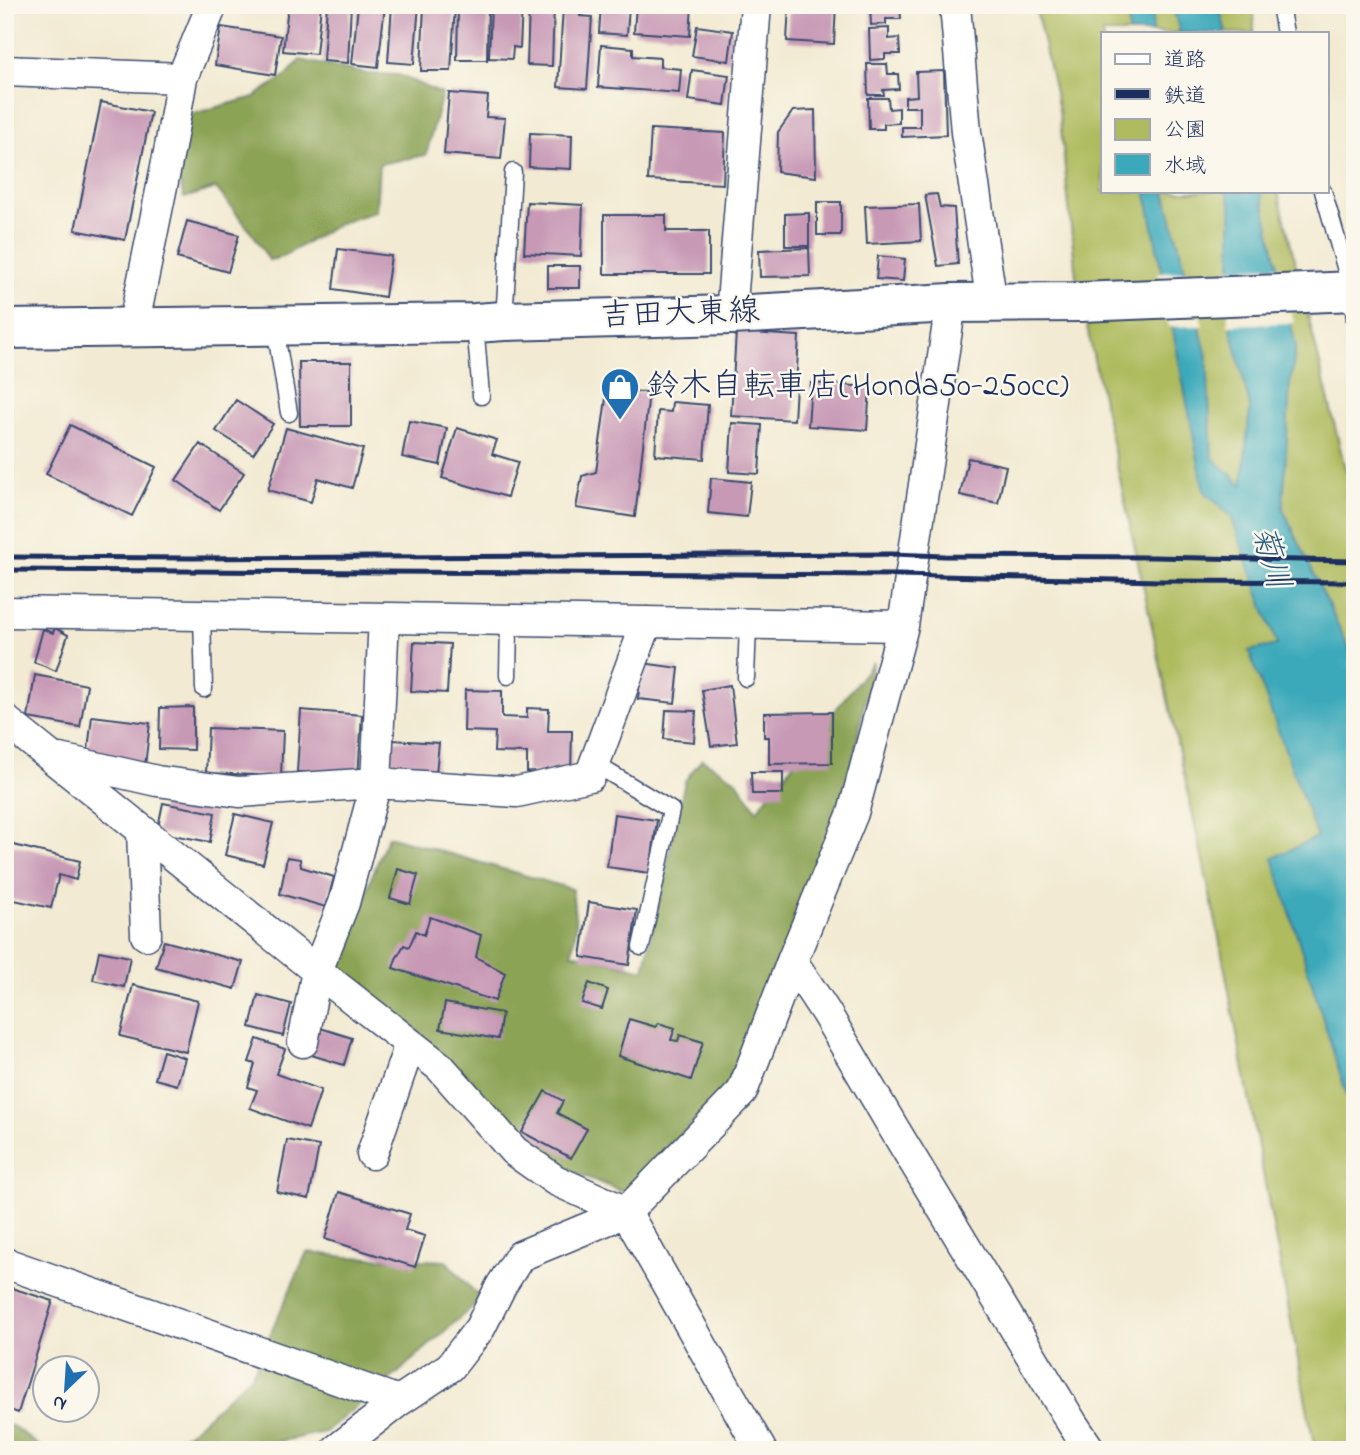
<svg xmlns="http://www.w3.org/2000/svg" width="1360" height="1455" font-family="'Indie Flower','Klee One',sans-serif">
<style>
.green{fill:#afbb5e;stroke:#65755e;stroke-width:2}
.forest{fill:#8ba355;stroke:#53695a;stroke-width:2}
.water{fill:#3ba9ba;stroke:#2b6c8c;stroke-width:2}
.pier{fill:#f2ead2}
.building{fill:#c799b5}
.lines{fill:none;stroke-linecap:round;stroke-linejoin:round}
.service-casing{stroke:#3b4b6f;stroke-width:19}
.minor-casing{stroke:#3b4b6f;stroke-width:33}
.primary-casing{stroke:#3b4b6f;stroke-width:42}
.service{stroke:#fff;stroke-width:16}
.minor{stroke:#fff;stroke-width:30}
.primary{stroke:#fff;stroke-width:38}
.rail{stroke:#1b2f5e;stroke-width:5}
.labels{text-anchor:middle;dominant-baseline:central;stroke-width:5;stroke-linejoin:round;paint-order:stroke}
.street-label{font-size:32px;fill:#1b2f5e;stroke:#fbf7ec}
.poi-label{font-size:32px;fill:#1b2f5e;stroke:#fbf7ec;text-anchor:start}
.water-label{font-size:33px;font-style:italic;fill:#265a7e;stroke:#fbf7ec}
</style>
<rect width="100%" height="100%" fill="#fbf7ec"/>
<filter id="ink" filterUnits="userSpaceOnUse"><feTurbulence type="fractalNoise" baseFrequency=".0143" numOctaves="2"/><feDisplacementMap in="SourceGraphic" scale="14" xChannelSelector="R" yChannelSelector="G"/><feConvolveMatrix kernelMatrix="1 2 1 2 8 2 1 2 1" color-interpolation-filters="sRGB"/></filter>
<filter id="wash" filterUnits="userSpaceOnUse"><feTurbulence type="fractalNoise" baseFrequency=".00686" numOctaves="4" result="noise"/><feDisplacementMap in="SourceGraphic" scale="28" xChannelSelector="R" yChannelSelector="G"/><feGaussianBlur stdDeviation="1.57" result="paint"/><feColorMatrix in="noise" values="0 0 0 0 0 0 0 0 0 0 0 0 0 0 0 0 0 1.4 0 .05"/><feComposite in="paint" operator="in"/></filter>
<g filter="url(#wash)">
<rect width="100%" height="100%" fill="#f2ead2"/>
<path class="green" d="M1035,5h219v28h-151v158h175l67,277 10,20v962h-40l-99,-528 -140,-646 -17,-166z"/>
<path class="forest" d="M300,60l68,14 31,1 43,19 -16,61 -47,9 -3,47 -38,13 -56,33 -13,3 -14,-23 -39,-49 -32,10 -14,-51 22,-33 62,-17 33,-22z
M873,662l-35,171 -103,249 -112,110 -74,-30 -91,-92 -123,-101 53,-133 184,53 4,37 -4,27 72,17 41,-189 17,-22 34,21 21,30z
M307,1252l40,5 99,4 35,38 -81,72 -75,61 -88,18h-93l44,-16 64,-59z
M5,1424l9,3 31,23h-40z"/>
<path class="water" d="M1128,5h25l-1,28h-23z
M1172,5h47l7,28h-46z
M1146,191h19l42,165 5,101 30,28 8,-78 -19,-79v-122l-5,-15h35l35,155 -6,39 -7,124 66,139 6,25v449l-82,-264 44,-21 -68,-186 28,-6 -46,-129 -27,-25z"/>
<path class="pier" d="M1281,266l13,57 -66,2 -1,-56z
M1188,271l15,55 -34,1 -11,-55z"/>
<g id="blocks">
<path class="building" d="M288,5h33l-5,49 -33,-3z
M327,5h24l-3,58 -25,-2z
M358,5h27l-7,62 -26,-3z
M392,5h27l-5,59 -26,-2z
M424,5l31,1 -4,65h-30z
M471,5h17l-1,55h-30l1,-51h12z
M491,5h31l-2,43 -7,-1 -1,12 -23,-1z
M529,5h25l-2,61 -25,-1z
M601,5h28l-2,30 -28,-2z
M636,5h56l-2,31 -56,-4z
M789,5h47l-2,39 -47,-3z
M870,5h30l1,14h-15v5l-15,1z
M563,7l17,1v8l12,1 -5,72 -29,-2z
M697,26l36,5 -4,30 -37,-5z
M221,27l60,9 -6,39 -60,-10z
M889,28v11l10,-1 1,16h-15v5l-15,1 -1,-31z
M601,45l32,3v8l27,2v9l21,2 -2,24 -81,-6z
M867,64h20l1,10h10l1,15 -16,1 1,5h-16z
M692,70l37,5 -4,30 -37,-5z
M944,71l2,64 -44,2v-10h18v-20h-15v-10l12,-1 -1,-24z
M449,93l39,3 -2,21 19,1 -4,41 -57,-5z
M868,98h20l1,11 10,-1v15l-15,1v5h-15z
M101,102l50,10 -26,128 -50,-10z
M815,110l1,67 -39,-5 1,-40 15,-21z
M651,129l74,4 -2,51 -75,-4z
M530,133l42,2 -1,34 -42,-2z
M937,194l3,13 14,1 4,56 -20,2 -13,-71z
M527,202l56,3 -2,51 -57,-3z
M817,202h24v33h-24z
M919,204l2,37 -54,3 -2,-38z
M809,213v33h-24v-32z
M604,215h62v16h43v43h-105z
M187,221l52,14 -11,37 -51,-14z
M809,248l1,28 -50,1 -1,-27z
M338,249l53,7 -6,41 -52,-8z
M878,256l27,3 -2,22 -27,-2z
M548,266h32v22h-32z
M736,332l63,4 -5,84 -63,-4z
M299,362h52v64h-51z
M811,383l59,4 -3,43 -59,-4z
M607,391l42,1 -14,125 -59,-9 6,-32 14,-4z
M236,400l37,24 -20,30 -37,-23z
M672,402l36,3 -4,54 -49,-4 3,-44 13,1z
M5,408l7,3 -7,14z
M409,421l38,7 -7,37 -38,-8z
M732,423l30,2 -3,49 -30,-2z
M70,425l86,42 -24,49 -86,-42z
M286,428l77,21 -11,39 -34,-10 -7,24 -43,-12z
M457,428l40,12 -5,14 26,8 -11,35 -65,-19z
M200,444l44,29 -25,37 -43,-30z
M968,458l38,8 -8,37 -38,-8z
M711,478l40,4 -4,35 -39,-4z
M55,628l13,7 -12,36 -22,-9 9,-33 10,4z
M414,642l36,2 -3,49 -36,-2z
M642,663l37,5 -4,35 -37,-4z
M35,675l52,10 -7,42 -52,-9z
M730,685l7,58 -26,3 -9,-56z
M465,690l37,1v26l25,1v-10l22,1 -1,22h24l-1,42 -44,-1v-19l-33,-1 1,-20 -31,-1z
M193,707v43l-34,-1 1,-41z
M301,710l61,5 -4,62 -61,-5z
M666,710l30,1 -2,31 -30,-3z
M832,712v51l-63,1v-27h-5v-24z
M92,716l58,7 -5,43 -58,-7z
M208,728l75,3 -2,45 -75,-3z
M5,734l9,6 -8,37h-1z
M392,740l47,3 -3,31 -46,-3z
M751,772h32v22h-31z
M163,803l52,10 -5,29 -53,-10z
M235,814l38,9 -10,41 -38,-9z
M614,814l43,6 -7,53 -43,-6z
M5,843l75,18 -4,19 -17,-5 -8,33 -46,-10z
M287,857l13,2 1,8 33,10 -8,30 -46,-13z
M398,869l20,6 -8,29 -20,-6z
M589,902l48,8 -8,55 -48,-8z
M430,917l51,18 -5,22 29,16 -10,28 -102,-33 3,-9 8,-14 5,2 7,-16 8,4z
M164,941l79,21 -8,27 -79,-22z
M99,951l31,6 -6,30 -31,-7z
M589,983l19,7 -6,19 -20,-6z
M133,985l65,16 -12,51 -66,-16z
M258,995l33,9 -8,32 -33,-9z
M445,1003l57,10 -4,26 -58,-10z
M629,1019l27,8 2,-4 17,5 -4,12 7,1 2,-6 23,7 -12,38 -73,-24z
M314,1026l38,12 -8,27 -39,-12z
M257,1039l28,10 -9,25 45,16 -13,39 -58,-21 7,-18 -9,-3 7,-23 -6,-2z
M163,1051l22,7 -8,27 -22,-6z
M545,1091l18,10 -6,12 30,16 -16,29 -49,-26z
M287,1140l32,6 -10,53 -32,-7z
M339,1192l71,22 -5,16 20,6 -10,31 -90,-28z
M5,1286l48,15 -35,112 -13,-5z"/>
</g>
</g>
<g filter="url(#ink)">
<use href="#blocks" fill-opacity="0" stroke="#3b4b6f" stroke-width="2"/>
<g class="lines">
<g class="service-casing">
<path id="service" d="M1280,5l5,28
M1323,191l29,100 3,29
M504,321l9,-149
M475,323l6,73
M275,327l14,86
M202,615l2,74
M508,676l1,-56
M746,678l2,-54
M595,764l76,46 -30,137"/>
</g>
<g class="minor-casing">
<path id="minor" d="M955,5l11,127 26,172
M5,71l177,7
M731,315l25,-310
M133,328l37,-181 12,-69 30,-73
M5,612l898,14
M5,720l312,251 123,96 74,84 41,29 71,32 135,238
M60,759l97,22 82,11 137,-9 141,9 73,-16 57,-154
M142,830l4,105
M792,961l34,52 67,114 179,296 18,27
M303,1042l14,-71 27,-68 32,-120 8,-165
M372,1154l38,-110
M5,1263l394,138
M336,1450l63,-49 51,-34 30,-39 21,-42 19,-30 106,-44 116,-120 50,-131 61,-148 50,-187 48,-323"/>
</g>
<g class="primary-casing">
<path id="primary" d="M5,329l470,-6 29,-2 227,-6 220,-12 129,-1 275,-11"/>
</g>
<use href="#service" class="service"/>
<use href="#minor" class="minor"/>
<use href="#primary" class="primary"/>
<path class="rail" d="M5,557l188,1 699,-4 53,2 208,1 202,4
M5,570l893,5 262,6 195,1"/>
</g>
</g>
<defs>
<g id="shop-pin" transform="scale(2.0125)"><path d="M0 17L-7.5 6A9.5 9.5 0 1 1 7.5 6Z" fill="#1f6fb2" stroke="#fbf7ec"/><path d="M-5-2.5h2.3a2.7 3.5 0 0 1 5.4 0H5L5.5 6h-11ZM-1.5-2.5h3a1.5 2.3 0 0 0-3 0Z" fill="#fff"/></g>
</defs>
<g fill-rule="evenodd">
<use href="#shop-pin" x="620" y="387"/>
</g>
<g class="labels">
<g class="street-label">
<text transform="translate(680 315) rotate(-2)">吉田大東線</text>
</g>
<g class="poi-label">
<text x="647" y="387">鈴木自転車店(Honda50-250cc)</text>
</g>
<g class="water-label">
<text transform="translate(1269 558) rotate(74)">菊川</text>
</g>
</g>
<rect width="1360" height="1455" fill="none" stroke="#fbf7ec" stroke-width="28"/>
<rect x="1101" y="32" width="228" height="161" fill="#fbf7ec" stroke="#a1a7b3" stroke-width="2"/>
<rect x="1115" y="54" width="35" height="10" fill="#ffffff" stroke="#a1a7b3" stroke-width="2"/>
<text x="1164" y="66" font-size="21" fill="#1b2f5e">道路</text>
<rect x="1115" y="89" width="35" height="10" fill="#1b2f5e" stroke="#a1a7b3" stroke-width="2"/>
<text x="1164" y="102" font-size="21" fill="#1b2f5e">鉄道</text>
<rect x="1115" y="119" width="35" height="21" fill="#afbb5e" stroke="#a1a7b3" stroke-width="2"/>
<text x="1164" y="136" font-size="21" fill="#1b2f5e">公園</text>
<rect x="1115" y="154" width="35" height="21" fill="#3ba9ba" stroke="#a1a7b3" stroke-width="2"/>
<text x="1164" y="172" font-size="21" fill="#1b2f5e">水域</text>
<g transform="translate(66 1389) rotate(205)"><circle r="33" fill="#fbf7ec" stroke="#a1a7b3" stroke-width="2"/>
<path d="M0-5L12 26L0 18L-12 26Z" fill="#1f6fb2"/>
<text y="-10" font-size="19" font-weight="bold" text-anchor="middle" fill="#1b2f5e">N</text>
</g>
</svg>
